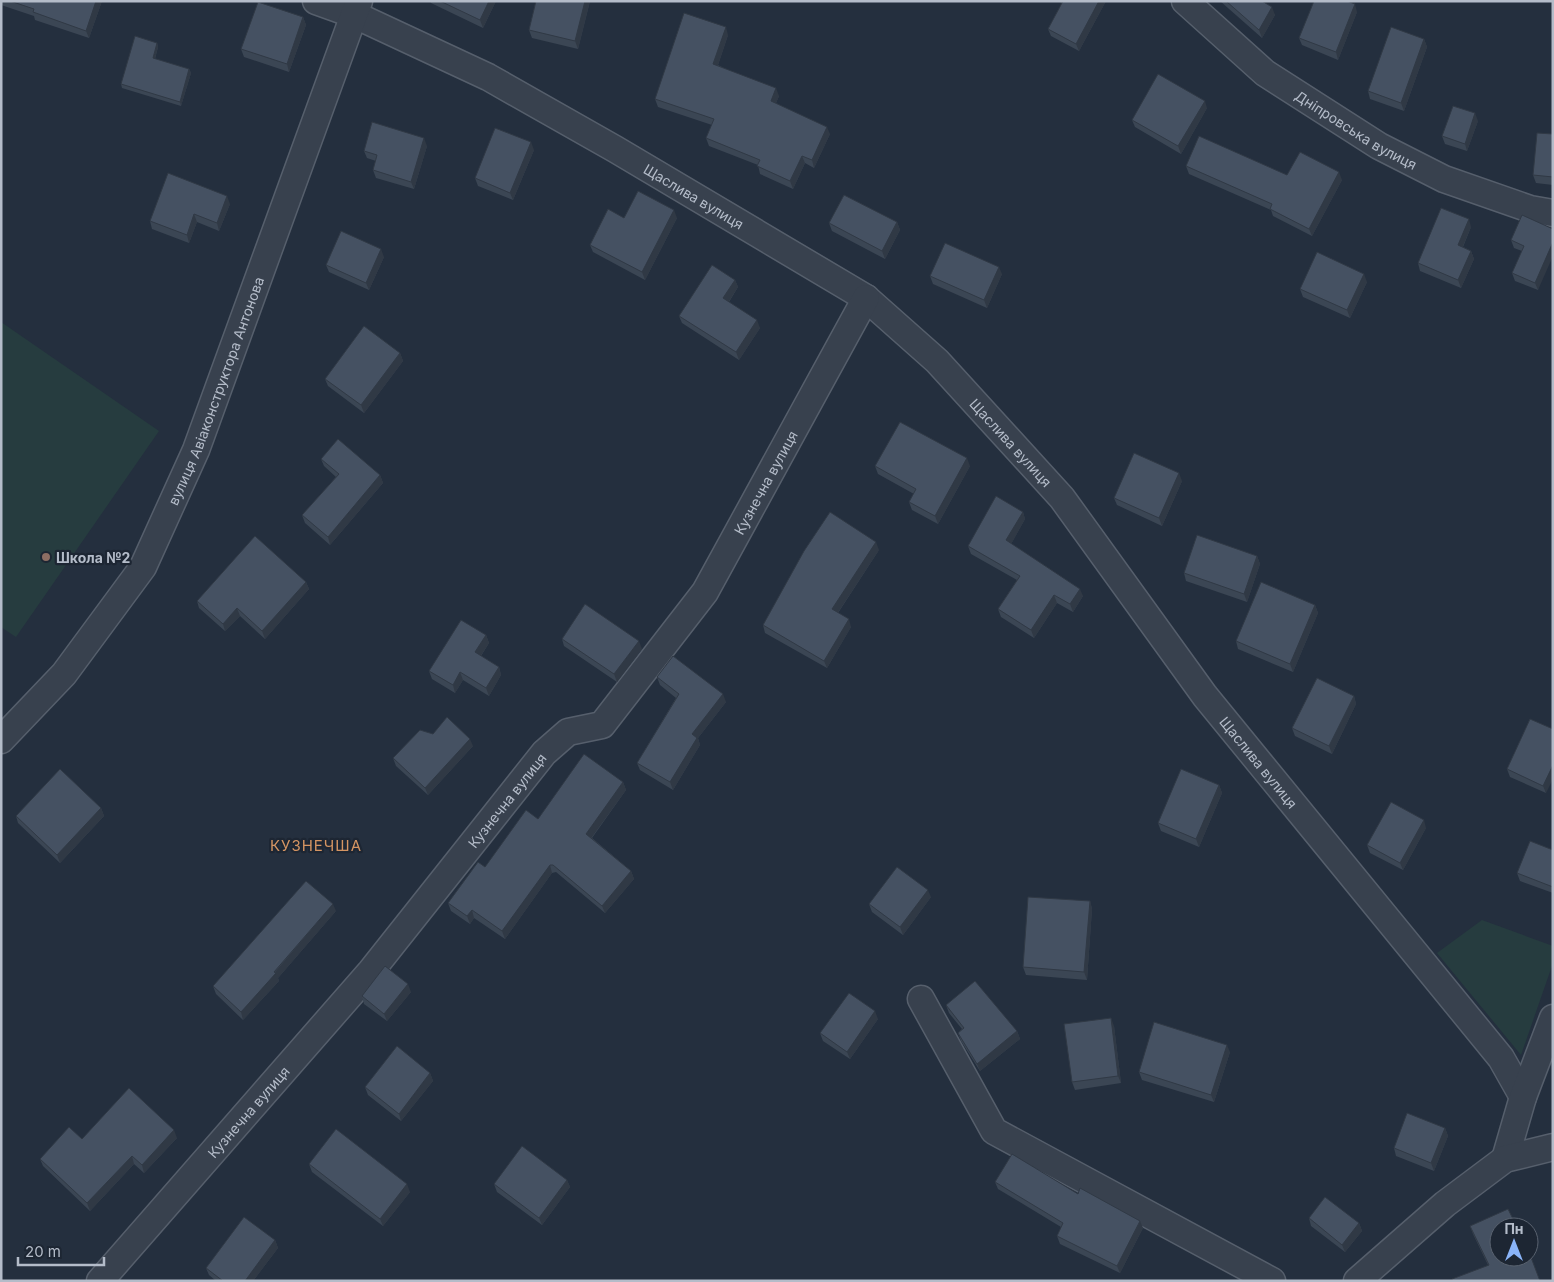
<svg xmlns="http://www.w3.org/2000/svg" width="1554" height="1282" font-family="Inter,sans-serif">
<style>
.green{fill:#263c3f}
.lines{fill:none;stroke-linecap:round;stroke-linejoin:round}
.street-casing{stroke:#565f6c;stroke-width:29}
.street{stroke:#38414e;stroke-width:26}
.wall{fill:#3b4654}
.shaded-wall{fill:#303945}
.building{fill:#455162;stroke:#303945}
.education-dot{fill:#8d6e63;stroke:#1d2633;stroke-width:2}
.labels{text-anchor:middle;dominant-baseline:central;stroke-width:4.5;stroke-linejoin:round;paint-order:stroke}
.street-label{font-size:14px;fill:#b4bcc9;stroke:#1d2633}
.poi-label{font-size:14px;font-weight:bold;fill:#b4bcc9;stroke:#1d2633;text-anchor:start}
.neighbourhood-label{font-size:15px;letter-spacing:1px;fill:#d59563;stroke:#1d2633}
</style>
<rect width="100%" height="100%" fill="#242f3e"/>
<path class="green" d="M1,322l158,109 -143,206 -15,-10z
M1482,920l71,26v17l-32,92 -84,-102z"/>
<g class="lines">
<g class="street-casing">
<g id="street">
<path id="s1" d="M316,1l39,14 133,62 127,72 251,149 71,63 125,137 143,198 296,362 22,39"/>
<path id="s2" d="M1185,1l80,72 114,73 65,33 86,30 23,4"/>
<path id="s3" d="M1,740l63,-66 79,-107 53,-117 163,-449"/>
<path d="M921,999l73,132 278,150"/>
<path d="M1505,1159l18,-62 30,-79"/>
<path id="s4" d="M100,1281l271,-310 173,-218 24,-21 34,-7 103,-133 161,-294"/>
<path d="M1357,1281l88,-77 60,-45 48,-12"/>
</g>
</g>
<use href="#street" class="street"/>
</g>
<path class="wall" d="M1,1h101l-13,37 -54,-18 -1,-4 -33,-11z
M430,1h66l-13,27 -52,-25z
M536,1h54l-12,48 -46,-11 -3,-8z
M1059,1h47l-27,50 -28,-15 -3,-7 14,-26z
M1220,1h42l13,14 -13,23z
M1357,12l-19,48 -36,-15 -3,-7z
M303,17l3,8 -17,47 -45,-15 -3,-8z
M728,35l-10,30 61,31 -3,7 54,31 -16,34 -9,-5 -12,26 -33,-15 -2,-9 -49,-19 -3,-8 6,-13 -54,-18 -3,-8z
M1424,39l3,8 -23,64 -34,-12 -2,-8z
M157,43l1,4 -3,12 34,10 2,4 -10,33 -59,-18 -1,-4z
M1207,108l-26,46 -46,-27 -3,-7z
M1478,121l-11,30 -22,-7 -3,-8z
M1553,134v51l-17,-2 -3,-8z
M427,146l-13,43 -38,-11 -3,-8 3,-9 -9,-3 -3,-7z
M534,150l-21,50 -35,-14 -3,-8z
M1186,166l101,9 55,5 -30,56 -39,-20 -2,-6 -82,-36z
M230,204l-11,27 -22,-9 -8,21 -37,-14 -2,-8z
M624,218h53l-32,62 -52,-28 -3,-7z
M897,222l3,8 -15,29 -53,-28 -3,-8z
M1471,227l-8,20 8,4 3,8 -13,29 -41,-17 -2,-8z
M1553,229l-15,61 -23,-9 -3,-8 10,-22 -8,-3 -3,-8z
M384,257l-15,33 -40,-18 -3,-7z
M1002,274l-15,34 -54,-24 -3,-8z
M735,280l3,7 -9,15 31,26 -21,32 -57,-37 -3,-7z
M1367,282l-17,36 -47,-21 -3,-8z
M400,353l3,8 -39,52 -36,-27 -3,-7z
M321,459l59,16 3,8 -53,62 -25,-22 -3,-8 34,-38 -12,-11z
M875,466h95l-32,58 -26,-14 -3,-8 5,-8 -36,-20z
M1182,481l-20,45 -45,-21 -3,-7z
M1023,512l2,7 -14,25 72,52 -10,16 -16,-9 -23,35 -33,-21 -3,-8 19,-29 -46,-26 -3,-8z
M879,550l-41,63 13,14 -24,41 -62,-35 -2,-8z
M1257,556l3,8 -13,38 -61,-21 -2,-8z
M306,582l3,7 -44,50 -25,-23 -15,15 -26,-23 -2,-7z
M1315,605l3,8 -25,59 -55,-23 -2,-8z
M486,635l3,8 -8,13 18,11 2,8 -12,21 -26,-16 -8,13 -23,-14 -3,-8z
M562,639l80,10 -25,33 -53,-36z
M657,677l69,25 -28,36 2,7 -27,45 -33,-20 -3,-7 39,-65 -16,-13z
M1354,696l2,8 -24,50 -37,-18 -3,-8z
M1530,719l16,74 -36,-16 -3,-8z
M473,746l-45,49 -32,-29 -3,-8z
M623,782l3,8 -34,48 39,33 3,8 -29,34 -49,-41 -4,1 -47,66 -31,-21 -4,6 -19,-13 -3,-8 37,-36 53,-48z
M1219,785l3,8 -23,54 -38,-16 -3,-8z
M101,808l3,8 -44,47 -42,-40 -2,-7z
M1426,828l-23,42 -33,-17 -3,-8z
M1553,850v43l-33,-12 -3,-8z
M931,897l-28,38 -31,-23 -3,-8z
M1090,901l2,8 -5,71 -61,-5 -3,-8z
M336,911l-58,67 1,3 -36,39 -27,-26 -3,-8z
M411,992l-24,29 -23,-17 -2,-8z
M946,1005l71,26 3,8 -40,32 -19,-30 -3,-8 4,-4 -13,-16z
M878,1019l-28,40 -27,-18 -3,-8z
M1114,1026l7,57 -46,7 -3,-8z
M1230,1052l-16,50 -72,-22 -3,-8z
M430,1073l3,8 -32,40 -33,-26 -3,-8z
M1445,1128l3,8 -14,35 -38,-15 -2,-8z
M177,1138l-33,35 -10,-9 -44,47 -47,-45 -3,-7 42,-20z
M309,1164l101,28 -27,34 -71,-54z
M567,1180l3,7 -28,38 -45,-33 -3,-8z
M995,1182l83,12 65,34 -23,45 -60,-29 -3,-8 4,-9 -63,-38z
M1309,1218l50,5 3,8 -17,21 -34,-26z
M1470,1226l70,55 -52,-16 -15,-31z
M275,1240l3,8 -25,33h-37l-7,-6 -3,-7z"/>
<path class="shaded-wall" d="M96,1h6l-13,37 -3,-7z
M489,1h7l-13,27 -3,-8z
M585,1h5l-12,48 -3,-8z
M1099,1h7l-27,50 -3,-7z
M1355,4l2,8 -19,48 -2,-8z
M1272,7l3,8 -13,23 -3,-8z
M303,17l3,8 -17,47 -2,-8z
M726,27l2,8 -12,36 -3,-7z
M1424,39l3,8 -23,64 -3,-8z
M157,43l1,4 -4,15 -1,-4z
M189,69l2,4 -10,33 -1,-4z
M776,88l3,8 -5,12 -3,-7z
M1205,101l2,7 -26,46 -3,-8z
M1475,113l3,8 -11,30 -2,-7z
M827,127l3,7 -16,34 -2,-8z
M424,138l3,8 -13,43 -3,-7z
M531,142l3,8 -21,50 -3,-7z
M802,156l3,7 -12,26 -3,-8z
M1339,172l3,8 -30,56 -3,-7z
M227,196l3,8 -11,27 -2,-8z
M674,210l3,8 -32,62 -3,-8z
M194,214l3,8 -8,21 -2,-8z
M1469,219l2,8 -11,26 -2,-8z
M897,222l3,8 -15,29 -3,-8z
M1553,242v14l-15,34 -3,-7z
M381,249l3,8 -15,33 -3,-7z
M1471,251l3,8 -13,29 -3,-8z
M999,267l3,7 -15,34 -3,-8z
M1364,274l3,8 -17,36 -3,-8z
M735,280l3,7 -12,19 -3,-8z
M757,320l3,8 -21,32 -3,-8z
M400,353l3,8 -39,52 -3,-8z
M967,458l3,8 -32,58 -3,-8z
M1179,473l3,8 -20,45 -3,-8z
M380,475l3,8 -53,62 -2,-8z
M1023,512l2,7 -16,29 -3,-8z
M876,542l3,8 -44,67 -3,-8z
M1257,556l3,8 -13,38 -3,-8z
M306,582l3,7 -44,50 -3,-8z
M1080,589l3,7 -10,16 -3,-8z
M1054,595l3,8 -23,35 -3,-8z
M1315,605l3,8 -25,59 -3,-8z
M237,608l3,8 -15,15 -2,-7z
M849,619l2,8 -24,41 -3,-7z
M486,635l3,8 -11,17 -3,-8z
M639,641l3,8 -25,33 -3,-8z
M499,667l2,8 -12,21 -3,-8z
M460,672l3,8 -8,13 -2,-8z
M723,694l3,8 -28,36 2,7 -27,45 -3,-8 22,-48z
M1354,696l2,8 -24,50 -3,-8z
M470,739l3,7 -45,49 -3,-7z
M1553,765v14l-7,14 -3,-7z
M623,782l3,8 -37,51 -3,-7z
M1219,785l3,8 -23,54 -3,-8z
M101,808l3,8 -44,47 -3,-8z
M1424,820l2,8 -23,42 -3,-7z
M550,865l2,8 -47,66 -3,-8z
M631,871l3,8 -29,34 -3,-7z
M928,890l3,7 -28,38 -3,-8z
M1090,901l2,8 -5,71 -3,-8z
M333,904l3,7 -58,67 1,3 -36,39 -2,-8z
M472,910l2,8 -4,6 -3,-8z
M408,984l3,8 -24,29 -3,-7z
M875,1011l3,8 -28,40 -3,-7z
M1111,1018l3,8 7,57 -3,-7z
M1017,1031l3,8 -40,32 -3,-7z
M1227,1045l3,7 -16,50 -3,-7z
M430,1073l3,8 -32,40 -2,-7z
M1445,1128l3,8 -14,35 -3,-8z
M174,1130l3,8 -33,35 -2,-8z
M132,1156l2,8 -44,47 -3,-8z
M567,1180l3,7 -28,38 -3,-7z
M407,1184l3,8 -27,34 -3,-7z
M1140,1221l3,7 -23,45 -3,-7z
M1359,1223l3,8 -17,21 -3,-7z
M275,1240l3,8 -25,33h-8z"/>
<path class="building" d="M10,1h86l-10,30 -53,-19 1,-3z
M440,1h49l-9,19z
M536,1h49l-10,40 -46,-11z
M1063,1h36l-23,43 -28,-15z
M1226,1h36l10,6 -13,23z
M1314,1h33l8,3 -19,48 -37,-14z
M258,2l45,15 -16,47 -46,-15z
M684,13l42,14 -13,37 63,24 -5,13 56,26 -15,33 -10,-4 -12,25 -33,-15 3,-6 -54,-22 8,-19 -59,-20z
M1391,27l33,12 -23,64 -33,-12z
M135,36l22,7 -4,15 36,11 -9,33 -59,-18z
M1158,74l47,27 -27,45 -46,-26z
M1453,106l22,7 -10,31 -23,-8z
M372,122l52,16 -13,44 -38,-12 4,-15 -13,-4z
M495,128l36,14 -21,51 -35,-15z
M1537,133l16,1v43l-20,-2z
M1199,136l88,39 13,-23 39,20 -30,57 -39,-20 2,-5 -86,-38z
M168,173l59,23 -10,27 -23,-9 -7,21 -37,-14z
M638,191l36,19 -32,62 -52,-27 18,-36 16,9z
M844,195l53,27 -15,29 -53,-28z
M1441,208l28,11 -11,26 13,6 -13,29 -40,-17z
M1522,215l31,14v13l-18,41 -23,-10 12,-27 -13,-6z
M341,231l40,18 -15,34 -40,-18z
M945,243l54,24 -15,33 -54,-24z
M1317,252l47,22 -17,36 -47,-21z
M712,265l23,15 -12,18 34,22 -21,32 -57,-36z
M364,326l36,27 -39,52 -36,-26z
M900,422l67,36 -32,58 -26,-14 7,-13 -41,-23z
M338,439l42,36 -52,62 -26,-22 37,-41 -18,-15z
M1134,453l45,20 -20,45 -45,-20z
M996,496l27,16 -17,28 74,49 -10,15 -16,-9 -23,35 -33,-21 22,-33 -52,-30z
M830,512l46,30 -44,67 17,10 -25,42 -61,-36 41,-74z
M1197,535l60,21 -13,38 -60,-21z
M255,536l51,46 -44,49 -25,-23 -14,16 -26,-23z
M1261,582l54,23 -25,59 -54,-23z
M585,604l54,37 -25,33 -52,-35z
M461,620l25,15 -11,17 24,15 -13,21 -26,-16 -7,13 -24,-14z
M673,656l50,38 -31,40 5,4 -27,44 -33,-19 42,-69 -22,-17z
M1317,678l37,18 -25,50 -37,-18z
M447,717l23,22 -45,49 -32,-30 27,-28 13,4z
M1530,719l23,10v36l-10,21 -36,-17z
M584,754l39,28 -37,52 45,37 -29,35 -49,-41h-3l-48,66 -30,-21 -5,6 -19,-13 30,-41 7,5 41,-57 12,9z
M60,769l41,39 -44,47 -41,-39z
M1181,769l38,16 -23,54 -38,-16z
M1391,802l33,18 -24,43 -33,-18z
M1530,841l23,9v37l-36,-14z
M897,867l31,23 -28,37 -31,-23z
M306,881l27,23 -59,68 2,1 -35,39 -28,-26z
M1028,897l62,4 -6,71 -61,-5z
M385,966l23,18 -24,30 -22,-18z
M975,981l42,50 -40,33 -19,-31 6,-5 -18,-23z
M849,993l26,18 -28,41 -27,-19z
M1111,1018l7,58 -46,6 -8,-58z
M1154,1022l73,23 -16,50 -72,-23z
M397,1046l33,27 -31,41 -34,-27z
M129,1088l45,42 -32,35 -10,-9 -45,47 -47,-44 29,-32 13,12z
M1407,1113l38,15 -14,35 -37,-15z
M336,1129l71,55 -27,35 -71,-55z
M522,1146l45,34 -28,38 -45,-34z
M1012,1154l66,40 2,-6 60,33 -23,45 -60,-30 6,-13 -68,-41z
M1325,1197l34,26 -17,22 -33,-27z
M1508,1209l9,18h-18v30h30v-5l11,29h-87l-1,-2 37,-14 -19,-39z
M244,1217l31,23 -30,41h-22l-17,-13z"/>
<circle class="education-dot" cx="46" cy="557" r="5"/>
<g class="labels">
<g class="street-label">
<text stroke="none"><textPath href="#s2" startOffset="215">Дніпровська вулиця</textPath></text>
<text stroke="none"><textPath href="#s1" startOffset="426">Щаслива вулиця</textPath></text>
<text stroke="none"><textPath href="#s3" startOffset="415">вулиця Авіаконструктора Антонова</textPath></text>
<text stroke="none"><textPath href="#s1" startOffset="831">Щаслива вулиця</textPath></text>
<text stroke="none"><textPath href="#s4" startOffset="1050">Кузнечна вулиця</textPath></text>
<text stroke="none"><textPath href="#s1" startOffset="1236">Щаслива вулиця</textPath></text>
<text stroke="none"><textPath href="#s4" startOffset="630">Кузнечна вулиця</textPath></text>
<text stroke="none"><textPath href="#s4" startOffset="225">Кузнечна вулиця</textPath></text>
</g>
<g class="poi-label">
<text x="56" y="557">Школа №2</text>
</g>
<g class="neighbourhood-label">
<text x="316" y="845">КУЗНЕЧША</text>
</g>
</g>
<rect width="1554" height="1282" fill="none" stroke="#b4bcc9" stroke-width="5"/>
<g transform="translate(1514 1242)"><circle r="24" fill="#1d2633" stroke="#59626f"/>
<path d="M0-4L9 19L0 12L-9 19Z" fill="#8ab4f8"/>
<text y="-8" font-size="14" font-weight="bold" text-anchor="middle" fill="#b4bcc9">Пн</text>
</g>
<path d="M18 1257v8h86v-8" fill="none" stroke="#b4bcc9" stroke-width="2.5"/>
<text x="25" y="1257" font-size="15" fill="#b4bcc9" stroke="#1d2633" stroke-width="4" paint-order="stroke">20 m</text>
</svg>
